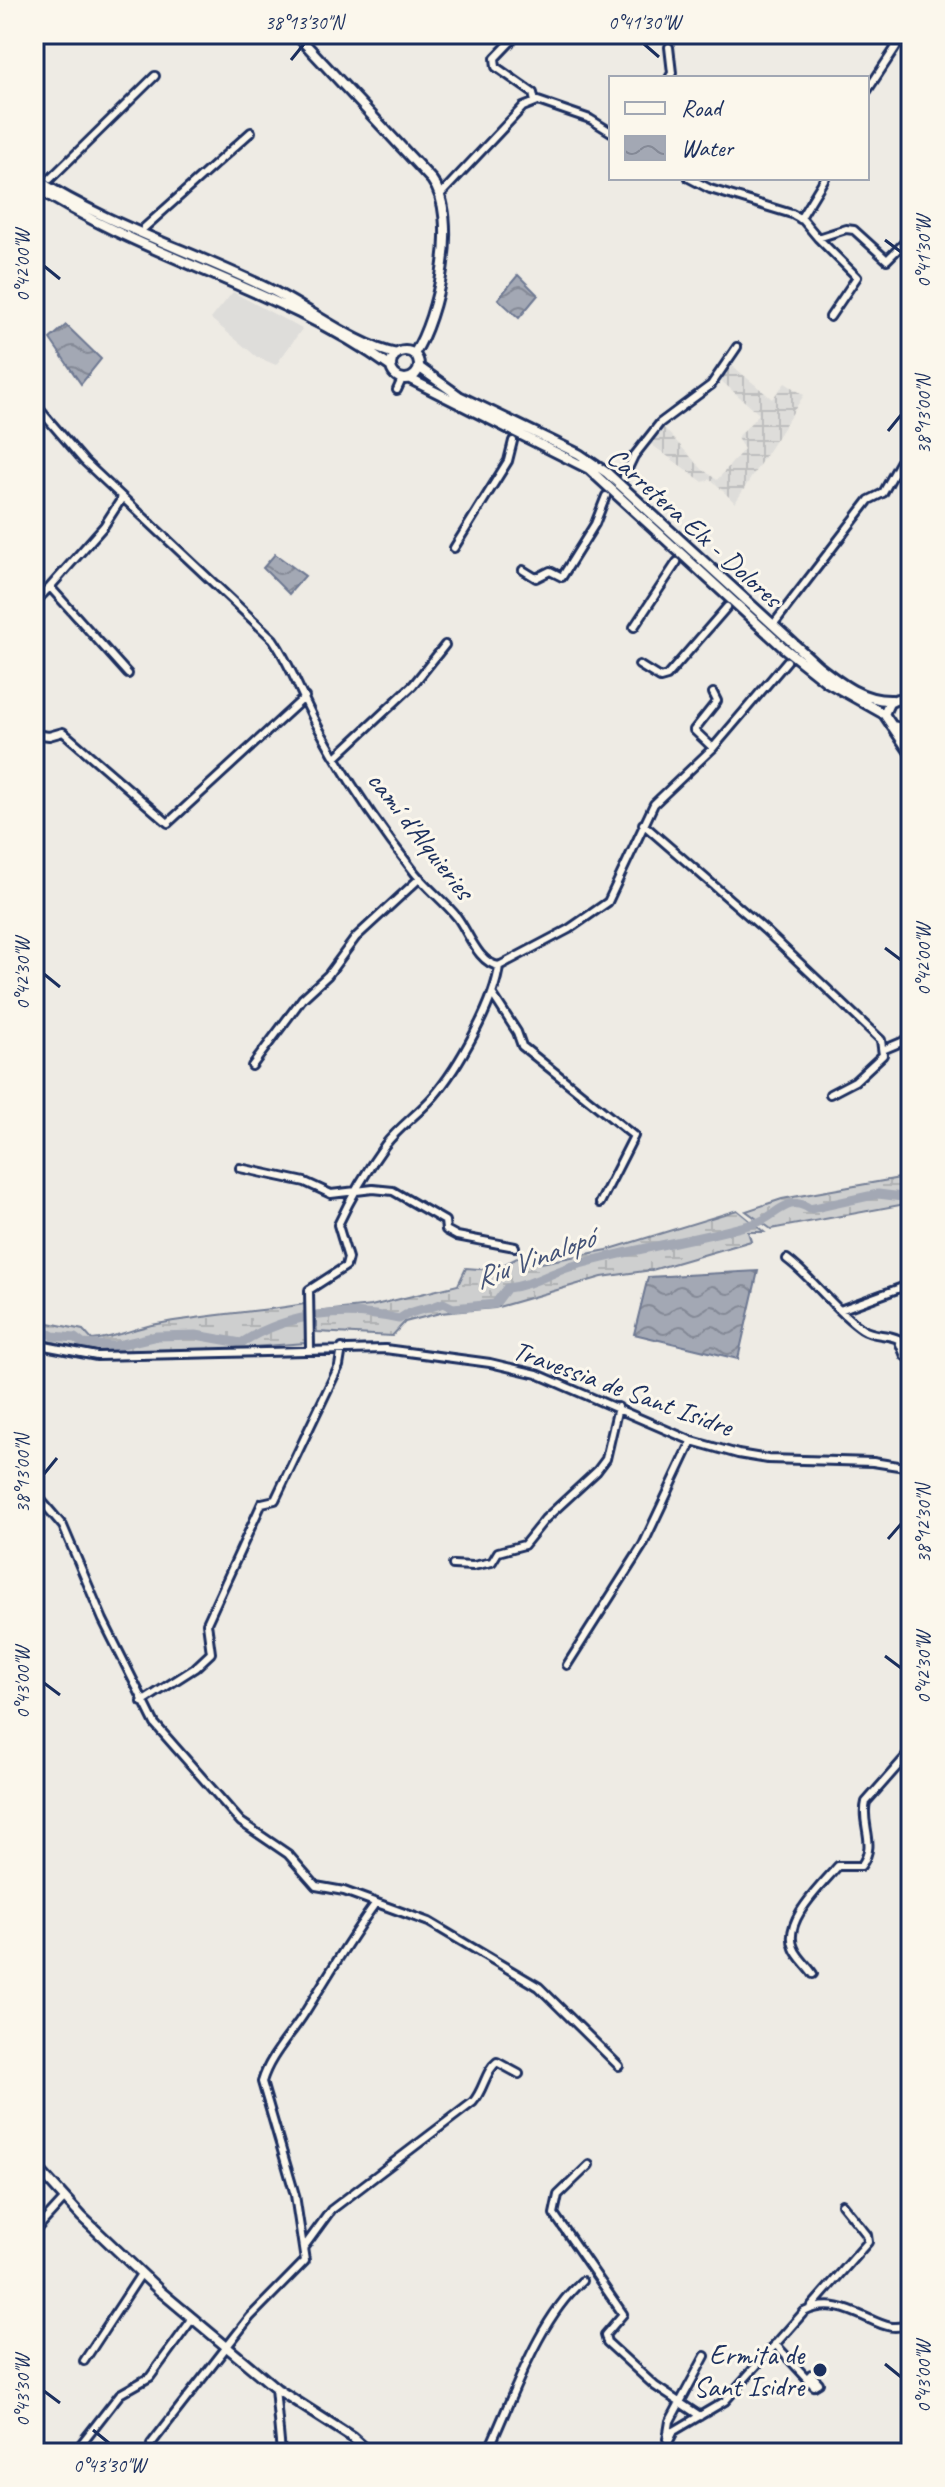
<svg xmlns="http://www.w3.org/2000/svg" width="945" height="2487" font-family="Caveat,sans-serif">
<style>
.built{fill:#deddda}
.industrial{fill:url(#industrial-grid)}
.wetland{fill:url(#wetland-marsh);stroke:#747f96;stroke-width:2}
.water{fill:url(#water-waves);stroke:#6d7892;stroke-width:2}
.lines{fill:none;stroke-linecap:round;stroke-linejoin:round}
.river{stroke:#a3a8b4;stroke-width:9}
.street-casing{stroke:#1b2f5e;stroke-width:12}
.secondary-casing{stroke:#1b2f5e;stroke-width:14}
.street{stroke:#fbf7ec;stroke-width:6}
.secondary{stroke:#fbf7ec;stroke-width:8}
.ticks{fill:none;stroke:#1b2f5e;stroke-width:3}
.poi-dot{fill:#1b2f5e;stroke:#fbf7ec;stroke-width:3}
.labels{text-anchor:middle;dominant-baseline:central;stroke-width:6;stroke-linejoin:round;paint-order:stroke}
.street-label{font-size:28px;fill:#1b2f5e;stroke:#fbf7ec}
.poi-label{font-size:28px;fill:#1b2f5e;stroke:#fbf7ec;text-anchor:end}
.water-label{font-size:30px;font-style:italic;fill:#445378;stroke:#fbf7ec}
.neatline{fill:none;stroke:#1b2f5e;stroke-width:3}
.ticks-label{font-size:20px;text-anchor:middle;fill:#1b2f5e}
</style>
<defs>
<pattern id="industrial-grid" width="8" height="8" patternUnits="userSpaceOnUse" patternTransform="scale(2)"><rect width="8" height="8" fill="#deddda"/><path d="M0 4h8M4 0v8" fill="none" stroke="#bebebe"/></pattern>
<pattern id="wetland-marsh" width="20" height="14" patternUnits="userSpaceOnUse" patternTransform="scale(2)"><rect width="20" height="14" fill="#cecfcf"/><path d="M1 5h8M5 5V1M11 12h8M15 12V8" fill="none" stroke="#b0b2b4"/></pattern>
<pattern id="water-waves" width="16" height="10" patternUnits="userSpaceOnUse" patternTransform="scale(2)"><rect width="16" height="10" fill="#a3a8b4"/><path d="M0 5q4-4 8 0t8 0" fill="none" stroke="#848996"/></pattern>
</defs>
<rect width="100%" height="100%" fill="#eeebe4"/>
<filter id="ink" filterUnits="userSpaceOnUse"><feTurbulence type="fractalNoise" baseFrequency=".0125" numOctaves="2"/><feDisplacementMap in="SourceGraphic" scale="16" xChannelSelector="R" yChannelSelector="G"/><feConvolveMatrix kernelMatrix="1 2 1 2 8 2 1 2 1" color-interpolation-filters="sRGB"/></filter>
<g filter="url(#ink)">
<path class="built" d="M233,292l69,37 -26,36 -19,-8 -46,-38z"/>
<path class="industrial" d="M728,362l44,37 13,-16 19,12 -69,108 -21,-21 -4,-3 -7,3 -55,-40 13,-17 41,44 15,11 27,-31 -7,-11 22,-24 -41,-36z"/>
<path class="wetland" d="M911,1176v27l-140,26 -25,-18 36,-12z
M737,1210l27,22h-16l3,9 -99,29 -50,7 -107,31 -55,5 -35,9 -13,14 -75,-4 -2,-20 56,-6 87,-21 8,-17 27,2 26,-13 22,6 66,-13z
M305,1304l1,39 -81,6 -129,2 -62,-13v-18l49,10 9,10c27,-3 42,-12 65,-16 49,-9 99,-12 148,-20z"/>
<path class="water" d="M518,275l20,20 -19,23 -21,-19z
M66,325l35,34 -20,25 -31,-45z
M275,554l30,22 -16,18 -26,-26z
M758,1271l-20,88 -104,-25 14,-57z"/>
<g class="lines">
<path class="river" d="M34,1326l19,10 22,2 8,6 31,2 43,-10 39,-1 45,8c47,-30 104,-36 158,-24 13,-10 28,-9 44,-16l10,5 42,-4 12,-16c27,-3 44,-16 69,-23 59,-17 121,-25 180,-42 20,-6 32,-30 54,-14l68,-15 33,4"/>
<g class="street-casing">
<path id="street" d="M518,34l-23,24 1,9 37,26 2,9
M669,47l3,26 -3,5
M867,91l29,-44 -11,-13
M689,178l21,11 82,25 11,6 15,18 28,-9 8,1 33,30 17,-17h7
M50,179l105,-103
M441,194l82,-87 15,-6 52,18 21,13
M800,219l25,-41
M144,228l107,-96
M818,238l39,39 -27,40
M397,390l5,-11
M34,403l50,58 189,178c21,31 31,65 50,97 26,47 59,95 92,137 13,16 29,28 42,44 12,16 21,46 42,49l70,-37 39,-27 46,-98 59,-56 74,-87
M624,477l10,-21 26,-33 51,-38 26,-38
M122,498l-18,28 -54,61 78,87
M454,548l54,-87 5,-20
M523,570l13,8 14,-7 12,6 33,-53 11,-28
M34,603l16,-16
M776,621l93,-121 14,-7 28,-50
M634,627l43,-65
M639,665l21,13 7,-2 60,-69
M713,693l4,8 -23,29 19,18
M34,734l15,2 14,-4 105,91 137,-126
M336,757l77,-72 32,-40
M643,824l122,106 116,110 2,15 -28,26 -25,13
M493,995l24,37 5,14 112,90 -34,67
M885,1049l26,-11
M252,1066l50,-67 26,-24 28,-38 64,-59
M240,1168l65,14 26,12 42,-5 20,2 52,30 1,9 11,6 58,11
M787,1259c27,20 47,51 75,70 12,8 23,4 36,10l7,17 6,3
M840,1310l71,-26
M34,1344l63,12 288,-7 105,14 47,11 155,67 46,13 30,5 105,3 38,6
M310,1348l-1,-58 37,-24 2,-8 -10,-33c13,-28 29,-55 47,-80 14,-18 33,-31 48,-48 25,-29 62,-95 66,-131
M34,1492l29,34 40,94 52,104 86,98 47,32 28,32 28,5 85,31 110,65 80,79
M453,1565l20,1 19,-4 6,-10 26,-7 21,-26 52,-48 9,-12 12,-52
M567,1665l76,-120 49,-104
M142,1702l53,-34 16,-15 -4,-30 55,-120 13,-3 64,-134 3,-18
M813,1974c-5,-8 -16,-17 -19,-26 -12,-27 28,-63 44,-82h23c17,-22 -1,-41 5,-64l45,-51
M589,2165l-31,30 -4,19 69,100 -18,21 2,7 48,44 45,30
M34,2232l31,-34
M304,2247l27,-37 142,-108c11,-12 12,-31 24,-40l22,12
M812,2306l56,-64 -1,-7 -25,-31
M775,2344l39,42 5,-3 -8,-9 -4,4
M84,2361l57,-87
M275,2388l6,65
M667,2439l3,-18 35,-65
M151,2444l99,-127 55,-56 -10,-66 -33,-113c7,-25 28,-46 42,-68 24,-38 45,-75 71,-110
M74,2453l46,-59 30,-17 43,-59
M487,2453c26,-55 50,-132 95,-172
M663,2453l11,-22 51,-30 79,-89c47,-23 79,33 107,9"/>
</g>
<g class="secondary-casing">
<path id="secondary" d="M296,34l136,146c28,37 6,138 -18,174
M34,178c75,48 158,73 237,112 39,19 85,56 126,64
M34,186c112,73 247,102 357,181
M391 365a14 14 0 1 1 28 0a14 14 0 1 1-28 0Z
M420,368l39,28 120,58 28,19 210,192c23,18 45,36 75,35
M410,379l179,90 195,179 43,34 57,32
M911,707l-14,-8 -8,4 -5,11 27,40
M892,726l9,2 10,-7
M34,2164l48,53 78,74 117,98 75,48 18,16"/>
</g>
<use href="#street" class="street"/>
<use href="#secondary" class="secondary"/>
</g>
</g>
<path class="ticks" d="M644,44l15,13M291,60l13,-16M885,240l16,12M44,266l16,13M888,431l13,-16M885,948l16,12M44,974l16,13M44,1474l13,-16M888,1539l13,-15M885,1656l16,12M44,1683l16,12M885,2364l16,13M44,2391l16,12M93,2430l16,13"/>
<circle class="poi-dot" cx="820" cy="2370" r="8"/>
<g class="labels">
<g class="street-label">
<text transform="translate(695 527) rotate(42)">Carretera Elx - Dolores</text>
<text transform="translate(421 835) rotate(52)">camí d'Alquieries</text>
<text transform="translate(623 1388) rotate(20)">Travessia de Sant Isidre</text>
</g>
<g class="poi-label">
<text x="804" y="2354">Ermita de<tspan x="804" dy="32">Sant Isidre</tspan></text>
</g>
<g class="water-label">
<text transform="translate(534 1258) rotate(-20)">Riu Vinalopó</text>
</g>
</g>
<rect width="945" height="2487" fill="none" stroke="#fbf7ec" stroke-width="88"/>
<rect x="609" y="76" width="260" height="104" fill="#fbf7ec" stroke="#a1a7b3" stroke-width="2"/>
<rect x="625" y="102" width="40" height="12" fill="#fbf7ec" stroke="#a1a7b3" stroke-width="2"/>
<text x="681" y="116" font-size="24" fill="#1b2f5e">Road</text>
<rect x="625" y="136" width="40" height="24" fill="url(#water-waves)" stroke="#a1a7b3" stroke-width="2"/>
<text x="681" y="156" font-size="24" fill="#1b2f5e">Water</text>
<rect x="44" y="44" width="857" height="2399" class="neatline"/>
<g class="ticks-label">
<text x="304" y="29">38°13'30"N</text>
<text x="644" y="29">0°41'30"W</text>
<text transform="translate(923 252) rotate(-90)" y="7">0°41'30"W</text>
<text transform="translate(22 266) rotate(-90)" y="7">0°42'00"W</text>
<text transform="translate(923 415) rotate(-90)" y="7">38°13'00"N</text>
<text transform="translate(923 960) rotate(-90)" y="7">0°42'00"W</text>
<text transform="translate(22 974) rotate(-90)" y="7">0°42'30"W</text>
<text transform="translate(22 1474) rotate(-90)" y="7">38°13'00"N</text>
<text transform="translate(923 1524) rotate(-90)" y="7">38°12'30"N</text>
<text transform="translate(923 1668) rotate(-90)" y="7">0°42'30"W</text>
<text transform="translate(22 1683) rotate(-90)" y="7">0°43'00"W</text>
<text transform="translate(923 2377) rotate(-90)" y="7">0°43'00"W</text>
<text transform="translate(22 2391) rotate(-90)" y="7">0°43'30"W</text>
<text x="109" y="2472">0°43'30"W</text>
</g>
</svg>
